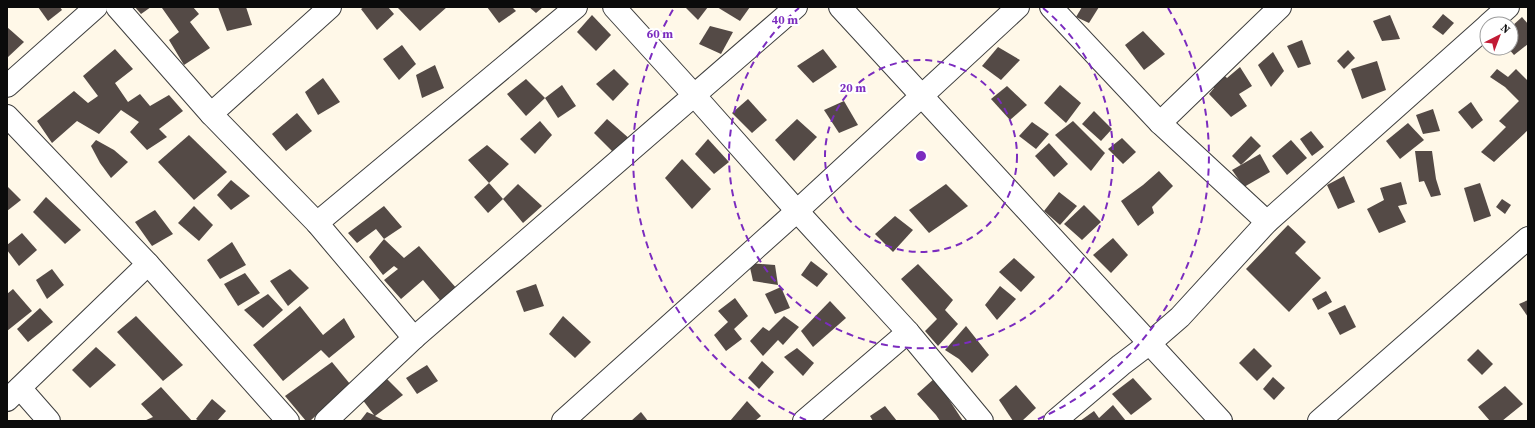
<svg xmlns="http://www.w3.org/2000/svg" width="1535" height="428" font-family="'Source Serif 4',serif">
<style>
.building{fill:#544a46}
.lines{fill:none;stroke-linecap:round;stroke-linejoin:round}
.minor-casing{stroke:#3e3e3e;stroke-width:24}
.minor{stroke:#fff;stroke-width:22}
.ring{fill:none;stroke:#7b2cbf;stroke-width:2;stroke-dasharray:7 5}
.centre{fill:#7b2cbf;stroke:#fff;stroke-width:2}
.ring-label{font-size:12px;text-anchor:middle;font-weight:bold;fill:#7b2cbf;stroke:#fff;stroke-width:4;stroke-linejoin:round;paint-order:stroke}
</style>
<rect width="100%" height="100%" fill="#fff8e8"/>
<g class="building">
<path d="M38 7H60L62 10 48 21Z"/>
<path d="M135 7H151L141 14Z"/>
<path d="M162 7H193L199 14 190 22 210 48 184 65 169 40 179 32 162 8Z"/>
<path d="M218 7H246L252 25 227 31Z"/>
<path d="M364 7H388L394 14 377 30 361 9Z"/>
<path d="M399 7H447L420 31 398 8Z"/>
<path d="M487 7H512L516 11 499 23Z"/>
<path d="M529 7H543L536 13Z"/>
<path d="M685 7H708L698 20Z"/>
<path d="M717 7H750L740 21Z"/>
<path d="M1082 7H1099L1089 23 1076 17Z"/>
<path d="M1443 14 1454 23 1443 35 1432 27Z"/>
<path d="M592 15 611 35 596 51 577 32Z"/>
<path d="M1390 15 1400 39 1382 41 1373 21Z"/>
<path d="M1522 17 1528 24V44L1514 55 1508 48H1511V27Z"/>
<path d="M710 26 733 32 721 54 699 44Z"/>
<path d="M7 27 24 42 7 58Z"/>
<path d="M1143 31 1165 54 1144 70 1125 45Z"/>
<path d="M1302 40 1311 64 1298 68 1287 46Z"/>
<path d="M402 45 416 64 399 80 383 59Z"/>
<path d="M998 47 1020 60 1001 80 982 66Z"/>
<path d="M115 49 133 69 115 83 128 102 140 94 150 106 169 95 183 111 159 129 167 137 147 150 130 132 139 122 121 110 99 134 77 121 52 143 37 121 74 91 88 103 98 96 83 76Z"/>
<path d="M823 49 837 67 813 83 797 66Z"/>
<path d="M1348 50 1355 58 1344 69 1337 61Z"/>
<path d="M1273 52 1284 71 1271 87 1258 65Z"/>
<path d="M1377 61 1386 90 1362 99 1351 69Z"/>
<path d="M435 65 444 88 422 98 416 75Z"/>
<path d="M1240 67 1252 86 1239 94 1247 106 1231 117 1209 94 1214 88 1211 83 1221 72 1227 78Z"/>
<path d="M614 69 629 84 613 101 596 84Z"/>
<path d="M1497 69 1508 77 1516 69 1528 81V130L1494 162 1481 152 1506 127 1499 121 1519 101 1505 87 1490 77Z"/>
<path d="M323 78 340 102 318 115 305 92Z"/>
<path d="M526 79 545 98 526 116 507 94Z"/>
<path d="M562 85 576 106 558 118 545 98Z"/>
<path d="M1060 85 1081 103 1066 123 1044 103Z"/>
<path d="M1007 86 1027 105 1010 120 991 99Z"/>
<path d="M748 99 767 120 752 133 732 113Z"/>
<path d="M844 101 858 125 839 133 824 110Z"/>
<path d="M1471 102 1483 120 1472 129 1458 112Z"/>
<path d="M1433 109 1440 131 1423 134 1416 115Z"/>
<path d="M1094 111 1112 129 1101 141 1082 124Z"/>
<path d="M297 113 312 131 286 151 272 134Z"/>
<path d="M607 119 631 140 616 155 594 133Z"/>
<path d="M797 119 817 137 794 161 775 140Z"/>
<path d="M540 121 552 135 535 154 520 139Z"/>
<path d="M1073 121 1105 153 1091 171 1055 135Z"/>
<path d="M1032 122 1049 134 1036 149 1019 136Z"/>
<path d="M1408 123 1424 140 1400 159 1386 141Z"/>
<path d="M1311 131 1324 147 1312 156 1300 139Z"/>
<path d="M189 135 227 172 194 200 158 162Z"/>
<path d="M1251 136 1261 146 1241 165 1232 156Z"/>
<path d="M1122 138 1136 152 1123 164 1108 149Z"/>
<path d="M708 139 729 162 714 174 695 154Z"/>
<path d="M96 140 114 150 128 162 111 178 100 163 91 146Z"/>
<path d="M1291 140 1307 158 1287 175 1272 156Z"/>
<path d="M1049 143 1068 164 1054 177 1035 156Z"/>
<path d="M487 145 509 164 489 183 503 199 488 213 474 197 489 183 468 160Z"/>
<path d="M1415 151H1432L1436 179 1441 195 1431 197 1424 181 1419 182Z"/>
<path d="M1260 154 1270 172 1244 187 1232 170Z"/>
<path d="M682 159 711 189 692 209 665 178Z"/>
<path d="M1159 171 1173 186 1152 207 1154 213 1138 226 1121 201 1143 185Z"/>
<path d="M1344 176 1355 202 1338 209 1327 185Z"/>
<path d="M231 180 250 196 231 210 217 195Z"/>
<path d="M1401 182 1407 204 1398 206 1406 222 1379 233 1367 209 1384 200 1380 188Z"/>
<path d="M1480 183 1491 216 1474 222 1464 188Z"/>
<path d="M518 184 542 206 523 223 503 199Z"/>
<path d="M946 184 968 206 929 233 909 210Z"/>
<path d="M7 186 21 200 7 211Z"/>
<path d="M1059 192 1077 206 1060 225 1044 211Z"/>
<path d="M46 197 81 230 65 244 33 212Z"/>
<path d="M1502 199 1511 205 1505 214 1496 207Z"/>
<path d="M1084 205 1101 222 1082 240 1064 224Z"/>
<path d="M194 206 213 225 199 241 178 223Z"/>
<path d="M384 206 402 227 384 239 404 258 419 246 458 290 444 305 423 280 401 299 384 280 398 269 394 266 383 275 369 257 384 239 376 229 357 243 348 233Z"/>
<path d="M155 210 173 234 152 246 135 222Z"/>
<path d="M895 216 913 230 893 252 875 234Z"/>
<path d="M1288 225 1306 242 1295 253 1321 278 1289 312 1246 269Z"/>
<path d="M22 233 37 250 19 266 7 250V245Z"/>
<path d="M1113 238 1128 255 1111 273 1093 255Z"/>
<path d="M232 242 246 265 220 279 207 260Z"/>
<path d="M1014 258 1035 277 1021 292 999 272Z"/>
<path d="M811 261 828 274 817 287 801 275Z"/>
<path d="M749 263 775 265 778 285 753 281Z"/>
<path d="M918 264 953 300 945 310 958 324 938 346 925 331 937 319 901 279Z"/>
<path d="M52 269 64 285 47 299 36 280Z"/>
<path d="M290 269 309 288 288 306 270 281Z"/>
<path d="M245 273 260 293 238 306 224 284Z"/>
<path d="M536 284 544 306 524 312 516 291Z"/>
<path d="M1000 286 1016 299 997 320 985 305Z"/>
<path d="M781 287 790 308 775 314 765 294Z"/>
<path d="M13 289 32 311 7 331V294Z"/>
<path d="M1326 291 1332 302 1318 310 1312 299Z"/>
<path d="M268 294 283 310 263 328 244 310Z"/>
<path d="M735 298 748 316 734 329 742 339 726 351 714 335 728 322 718 311Z"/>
<path d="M1528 300V317L1519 304Z"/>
<path d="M830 301 846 318 813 347 801 331Z"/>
<path d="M1345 305 1356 327 1340 335 1328 313Z"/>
<path d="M300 306 323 335 344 318 355 337 329 358 321 350 283 381 253 345Z"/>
<path d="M40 308 53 322 28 342 17 329Z"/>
<path d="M136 316 183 365 163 381 117 332Z"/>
<path d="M563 316 591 342 575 358 549 334Z"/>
<path d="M784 316 799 327 783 345 778 340 763 356 750 341 763 327 769 331Z"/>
<path d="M966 326 989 355 972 373 959 359 945 350Z"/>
<path d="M96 347 116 365 90 388 72 370Z"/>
<path d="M797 348 814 363 803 376 784 357Z"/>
<path d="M1254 348 1272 366 1257 381 1239 363Z"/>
<path d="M1478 349 1493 364 1482 375 1467 360Z"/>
<path d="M762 361 774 372 759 389 748 378Z"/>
<path d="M332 362 350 384 310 421H306L285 396Z"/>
<path d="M427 365 438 381 417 394 406 378Z"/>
<path d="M385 377 403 395 375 416 383 420 381 421H360L367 412 374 415 362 399Z"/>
<path d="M1273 377 1285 388 1274 400 1263 389Z"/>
<path d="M935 378 963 421H940L936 415 917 394Z"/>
<path d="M1133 378 1152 399 1131 415 1112 394Z"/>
<path d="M1016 385 1036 408 1022 421H1013L999 400Z"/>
<path d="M1505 386 1523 404 1502 421H1490L1478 407Z"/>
<path d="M161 387 192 421H144L153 417 141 404Z"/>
<path d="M212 399 226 411 217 421H199L196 419Z"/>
<path d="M747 401 761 416 755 421H730Z"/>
<path d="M1113 405 1126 421H1080L1094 411 1099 418Z"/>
<path d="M885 406 897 421H873L870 416Z"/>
<path d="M641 412 648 421H631Z"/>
</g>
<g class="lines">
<defs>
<g id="minor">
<path d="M117 7 211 114 317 223 414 338"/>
<path d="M614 7 694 95 797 211 908 332 982 421"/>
<path d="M840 7 1221 421"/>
<path d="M1051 7 1160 123 1267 222"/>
<path d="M1489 24 1508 7"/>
<path d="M7 86 96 7"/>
<path d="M211 114 330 7"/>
<path d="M7 116 148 264 288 421"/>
<path d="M1160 123 1280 7"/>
<path d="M317 223 576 7"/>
<path d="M20 388 49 421"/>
<path d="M7 400 148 264"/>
<path d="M326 421 414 338 796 7"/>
<path d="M563 421 797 211 1018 7"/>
<path d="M804 421 908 332"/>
<path d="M1055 421 1121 365 1150 343 1180 317 1267 222 1487 26"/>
<path d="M1319 421 1528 238"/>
</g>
</defs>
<use href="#minor" class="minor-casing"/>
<use href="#minor" class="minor"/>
</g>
<g class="ring">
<circle cx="921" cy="156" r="96"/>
<path d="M1043 8A192 192 0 1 1 799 8"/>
<path d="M806 420A288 288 0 0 1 674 8M1168 8A288 288 0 0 1 1036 420"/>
</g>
<circle cx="921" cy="156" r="6" class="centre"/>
<g class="ring-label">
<text x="785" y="24">40 m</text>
<text x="660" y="38">60 m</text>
<text x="853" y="92">20 m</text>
</g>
<rect width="1535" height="428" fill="none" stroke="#0b0b0b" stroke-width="16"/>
<g transform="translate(1499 36) rotate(42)"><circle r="19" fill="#ffffff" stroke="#9d9d9d"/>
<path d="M0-3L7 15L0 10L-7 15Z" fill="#c21b35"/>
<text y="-6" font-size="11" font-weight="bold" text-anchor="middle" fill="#0b0b0b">N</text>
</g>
</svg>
